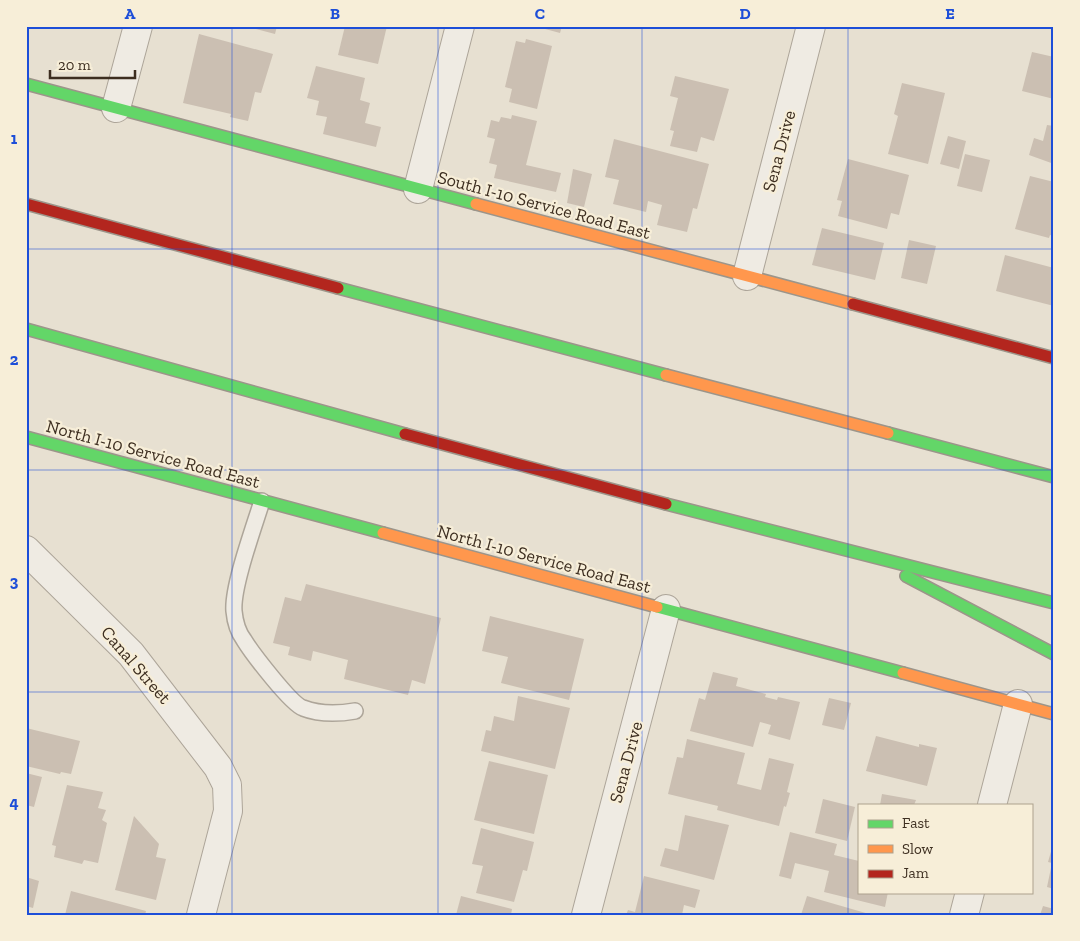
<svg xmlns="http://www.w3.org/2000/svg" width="1080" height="941" font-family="'Zilla Slab',serif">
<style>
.building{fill:#cbbfb2}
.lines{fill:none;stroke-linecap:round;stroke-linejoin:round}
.lane-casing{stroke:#ada599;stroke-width:18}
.street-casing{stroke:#ada599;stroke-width:30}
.fast-casing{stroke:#9c958a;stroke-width:14}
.slow-casing{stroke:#9c958a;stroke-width:14}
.jam-casing{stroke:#9c958a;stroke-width:14}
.lane{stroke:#efebe3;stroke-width:15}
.street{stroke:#efebe3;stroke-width:28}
.fast{stroke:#63d668;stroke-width:11}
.slow{stroke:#ff974d;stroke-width:11}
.jam{stroke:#b3261e;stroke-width:11}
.grid{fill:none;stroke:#1d4ed8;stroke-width:1;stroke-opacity:0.55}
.labels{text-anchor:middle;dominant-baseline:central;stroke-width:4.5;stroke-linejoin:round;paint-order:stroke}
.street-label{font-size:18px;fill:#3d2e20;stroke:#f7eed8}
.neatline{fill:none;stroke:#1d4ed8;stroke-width:2}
.grid-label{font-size:16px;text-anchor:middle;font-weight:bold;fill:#1d4ed8}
</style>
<rect width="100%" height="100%" fill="#e7e0d1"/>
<g class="building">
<path d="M245 26H277L275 34Z"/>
<path d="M345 26H387L378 64 338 55Z"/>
<path d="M534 26H562L560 33Z"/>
<path d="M199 34 273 54 261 93 255 92 248 121 230 117 231 114 183 103Z"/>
<path d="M526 39 552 46 537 109 509 102 512 89 505 87 516 41 525 43Z"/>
<path d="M1032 52 1054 57V99L1022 91Z"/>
<path d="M316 66 365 78 360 100 370 103 365 123 381 127 376 147 323 134 327 117 316 115 319 101 307 98Z"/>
<path d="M675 76 729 89 714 141 701 137 697 152 670 146 674 131 670 130 678 98 670 96Z"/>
<path d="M902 83 945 93 928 164 888 154 898 116 894 114Z"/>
<path d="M512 115 537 121 526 165 561 173 556 192 494 178 497 165 489 163 495 139 487 137 491 120 499 122 501 117 511 119Z"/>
<path d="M1047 125 1054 126V164L1029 155 1034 138 1043 141Z"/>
<path d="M948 136 966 141 959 169 940 164Z"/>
<path d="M614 139 709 164 697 209 693 208 687 232 657 225 662 205 648 201 646 212 613 204 619 180 605 177Z"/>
<path d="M965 154 990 160 982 192 957 186Z"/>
<path d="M848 159 909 175 899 215 891 213 887 229 838 216 842 201 837 200Z"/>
<path d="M573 169 592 174 584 207 567 203Z"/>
<path d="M1030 176 1054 182V236L1050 235 1049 238 1015 229Z"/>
<path d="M822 228 884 243 875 280 812 265Z"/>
<path d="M909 240 936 246 927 284 901 278Z"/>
<path d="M1005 255 1054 268V306L996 291Z"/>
<path d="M306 584 441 618 425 684 412 680 408 695 344 679 348 660 313 651 311 661 288 655 290 647 273 643 285 597 301 601Z"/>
<path d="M490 616 584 639 569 700 501 683 508 657 482 651Z"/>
<path d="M713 672 738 678 736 686 766 694 765 697 777 700 778 697 800 702 790 740 768 734 771 725 760 722 753 747 690 731 699 698 705 700Z"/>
<path d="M518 696 570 708 555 769 481 751 486 730 491 731 494 716 514 721Z"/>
<path d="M829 698 851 703 844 730 822 725Z"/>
<path d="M26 728 80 741 71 774 61 772 60 774 26 766Z"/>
<path d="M876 736 919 747V744L937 748 927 786 866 771Z"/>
<path d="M687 739 745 753 737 784 761 790 769 758 794 764 787 792 790 793 786 807 784 806 779 826 717 810 718 806 668 794 677 757 683 758Z"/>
<path d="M489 761 548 775 534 834 474 820Z"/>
<path d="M26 773 42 777 34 807 26 805Z"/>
<path d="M67 785 103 792 98 808 106 810 102 820 107 823 98 863 84 860 82 864 54 857 56 846 52 845Z"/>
<path d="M882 794 916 800 914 805H880Z"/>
<path d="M823 799 855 807 847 841 815 833Z"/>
<path d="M685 815 729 825 714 880 660 866 665 848 678 851Z"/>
<path d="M134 816 159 844 156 857 166 859 156 900 115 890Z"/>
<path d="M481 828 534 842 527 871 523 870 514 902 476 893 483 866 472 864Z"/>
<path d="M790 832 837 844 834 855 859 861V892H888L885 907 824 892 829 871 795 863 791 879 779 876Z"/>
<path d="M1054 841V889L1047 887 1052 863 1048 862Z"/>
<path d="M644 876 700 890 695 908 684 905 682 915H626L628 910 635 912Z"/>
<path d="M26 877 39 881 33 908 26 906Z"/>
<path d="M71 891 146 911 145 915H65Z"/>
<path d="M461 896 512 909 511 915H456Z"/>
<path d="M807 896 869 914V915H801Z"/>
<path d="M1043 906 1054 909V915H1040Z"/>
</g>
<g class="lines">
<defs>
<path id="lane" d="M262 501C254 527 232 587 234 611 235 622 238 632 244 640 252 653 291 704 303 708 321 715 338 714 355 711"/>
<g id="street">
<path d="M116 108 138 26"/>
<path d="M418 189 460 26"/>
<path d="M747 276 811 26"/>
<path d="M26 550 131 654 218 767 227 785 228 811 201 915"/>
<path d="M992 805 1018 704"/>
<path d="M586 915 666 609"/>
<path d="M964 915 970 892"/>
</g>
<g id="fast">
<path d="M26 84 476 204"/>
<path d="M338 288 666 375"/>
<path d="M26 329 405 434"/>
<path d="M888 433 1054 477"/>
<path d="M26 437 383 533"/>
<path d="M666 504 1054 603"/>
<path d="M906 576 1054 654"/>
<path d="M657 607 903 673"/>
</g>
<g id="slow">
<path d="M476 204 853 304"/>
<path d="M666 375 888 433"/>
<path d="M383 533 657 607"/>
<path d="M903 673 1054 714"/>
</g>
<g id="jam">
<path d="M26 204 338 288"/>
<path d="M853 304 1054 358"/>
<path d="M405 434 666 504"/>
</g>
</defs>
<use href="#lane" class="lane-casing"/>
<use href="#street" class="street-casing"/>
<use href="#fast" class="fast-casing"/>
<use href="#slow" class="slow-casing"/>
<use href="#jam" class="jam-casing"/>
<use href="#lane" class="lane"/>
<use href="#street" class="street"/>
<use href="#fast" class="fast"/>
<use href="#slow" class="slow"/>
<use href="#jam" class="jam"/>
</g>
<path class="grid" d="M232 26V915M438 26V915M642 26V915M848 26V915M26 249H1054M26 470H1054M26 692H1054"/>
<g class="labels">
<g class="street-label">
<text transform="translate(779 151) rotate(-75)">Sena Drive</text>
<text transform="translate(544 205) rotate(15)">South I-10 Service Road East</text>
<text transform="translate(153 454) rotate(15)">North I-10 Service Road East</text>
<text transform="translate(544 559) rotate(15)">North I-10 Service Road East</text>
<text transform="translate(136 665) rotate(49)">Canal Street</text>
<text transform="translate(626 762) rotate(-75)">Sena Drive</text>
</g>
</g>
<rect width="1080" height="941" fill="none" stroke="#f7eed8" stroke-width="55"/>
<rect x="858" y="804" width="175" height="90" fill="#f7eed8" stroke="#ada18e"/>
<rect x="868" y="820" width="25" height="8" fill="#63d668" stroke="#ada18e"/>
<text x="902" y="828" font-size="15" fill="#3d2e20">Fast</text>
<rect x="868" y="845" width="25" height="8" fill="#ff974d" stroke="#ada18e"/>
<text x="902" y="854" font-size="15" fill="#3d2e20">Slow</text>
<rect x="868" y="870" width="25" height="8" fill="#b3261e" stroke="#ada18e"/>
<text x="902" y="878" font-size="15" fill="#3d2e20">Jam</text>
<path d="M50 70v8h85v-8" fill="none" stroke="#3d2e20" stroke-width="2.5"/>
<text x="58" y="70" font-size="15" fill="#3d2e20" stroke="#f7eed8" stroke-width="4" paint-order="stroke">20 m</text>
<rect x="28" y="28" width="1024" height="886" class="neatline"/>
<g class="grid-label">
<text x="130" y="19">A</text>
<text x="335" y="19">B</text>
<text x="540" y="19">C</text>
<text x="745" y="19">D</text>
<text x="950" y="19">E</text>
<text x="14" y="144">1</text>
<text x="14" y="365">2</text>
<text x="14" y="587">3</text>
<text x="14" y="808">4</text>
</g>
</svg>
